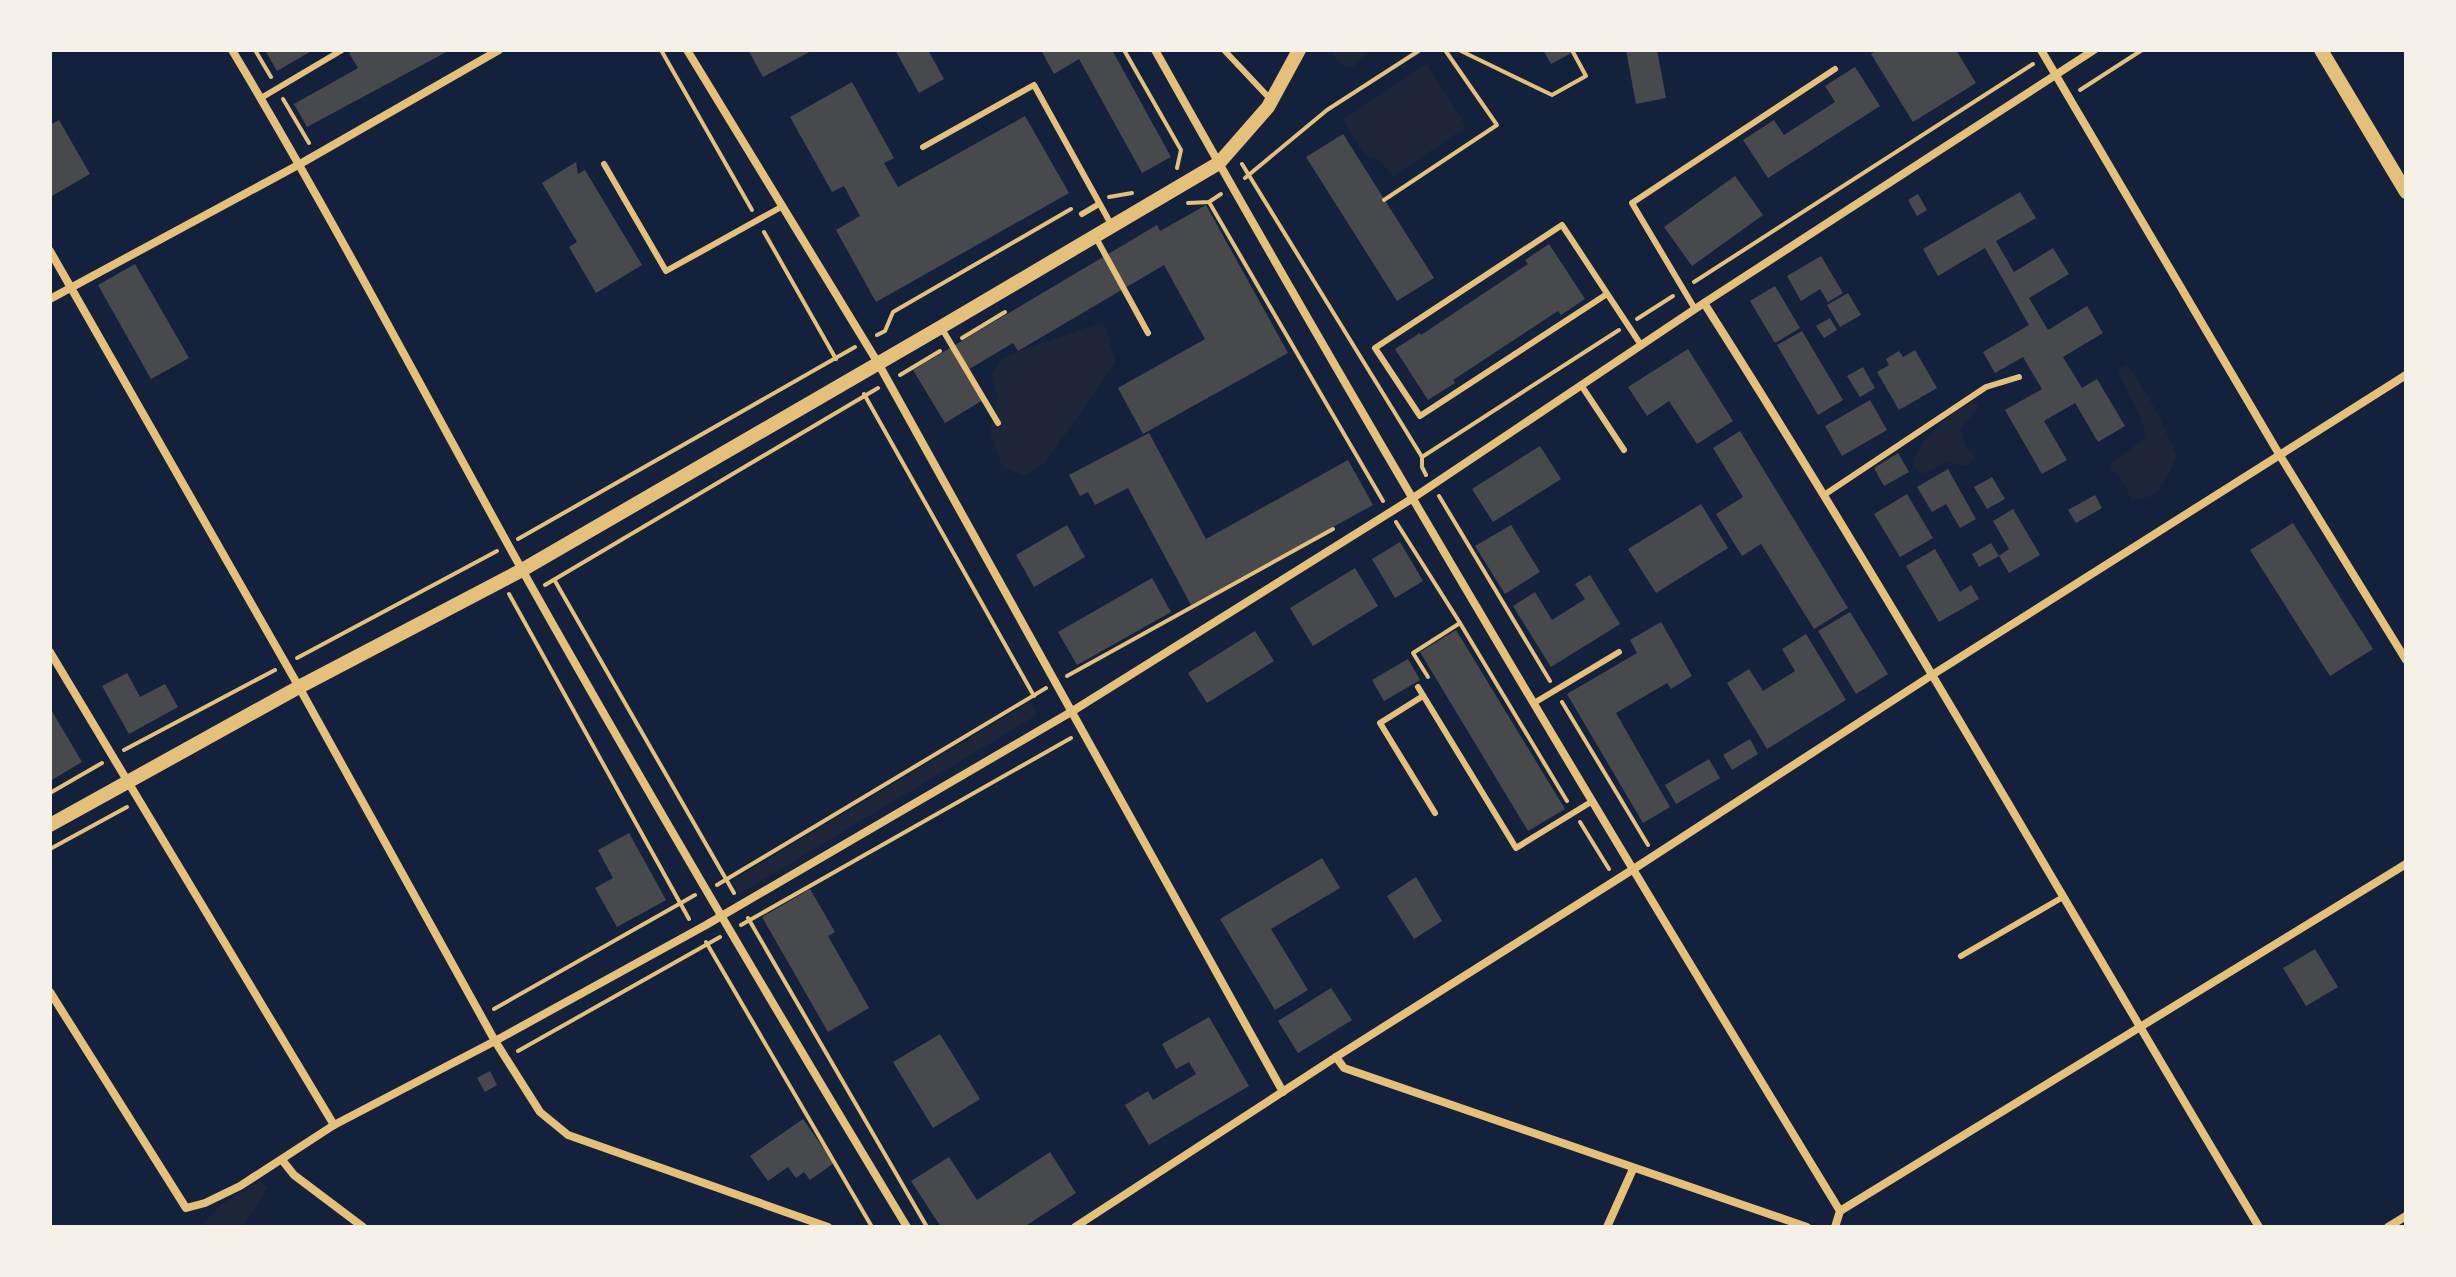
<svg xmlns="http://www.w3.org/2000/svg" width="2456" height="1277" font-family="Ubuntu,sans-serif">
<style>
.green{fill:#1d2539}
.building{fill:#48494c}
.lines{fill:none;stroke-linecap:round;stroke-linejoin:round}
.path{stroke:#e5c07b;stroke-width:4}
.service{stroke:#e5c07b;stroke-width:6}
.minor{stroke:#e5c07b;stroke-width:8}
.tertiary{stroke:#e5c07b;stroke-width:14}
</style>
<rect width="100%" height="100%" fill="#14213d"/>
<g class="green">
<path d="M1334 50H1370L1353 68 1341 65 1333 55Z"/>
<path d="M1427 64 1466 127 1393 176 1375 157H1366L1343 119Z"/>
<path d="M1103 322 1116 362 1045 463 1025 475 1002 467 990 432 997 396 991 375 1002 359 1030 347Z"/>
<path d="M2128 365 2157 412 2177 456C2165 480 2162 499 2131 500L2124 483 2111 469 2110 463 2145 439C2145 413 2123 393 2118 368Z"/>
<path d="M1972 402 1978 405 1977 411 1960 429 1966 447 1974 455 1971 463 1966 466 1949 462 1921 474 1914 465C1919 436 1948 416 1972 402Z"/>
<path d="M1030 702 1037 715 739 894 732 881Z"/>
<path d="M260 1181 268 1187 243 1227H200L222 1204Z"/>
</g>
<g class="building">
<path d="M265 50H313L277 71Z"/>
<path d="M353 50H450L307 127 294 104 358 68 349 53Z"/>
<path d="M748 50H813L763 77Z"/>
<path d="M895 50H928L944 79 919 93Z"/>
<path d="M1041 50H1112L1171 157 1142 173 1079 59 1054 74Z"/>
<path d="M1543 50H1577L1551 64Z"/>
<path d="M1626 50H1657L1666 98 1636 104Z"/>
<path d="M1877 50H1956L1976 83 1913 122 1871 54Z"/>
<path d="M1855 67 1880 106 1768 178 1743 140 1774 120 1784 135 1835 102 1825 86Z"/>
<path d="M852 82 894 158 884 163 898 187 1025 116 1069 193 876 302 836 230 860 216 844 186 832 192 790 117Z"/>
<path d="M59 120 90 174 50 197V125Z"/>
<path d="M1343 134 1434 278 1397 301 1306 157Z"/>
<path d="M576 162 578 174 585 170 642 265 596 293 569 247 577 242 542 183Z"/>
<path d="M1735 176 1763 215 1692 266 1664 227Z"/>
<path d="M2020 192 2036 218 1996 241 2014 272 2053 248 2069 274 2029 298 2048 330 2087 306 2103 333 2063 357 2082 388 2097 379 2125 426 2098 442 2075 403 2044 421 2067 460 2042 474 2005 410 2042 389 2023 357 1995 373 1983 352 2029 325 1985 248 1938 276 1923 249Z"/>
<path d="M1918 194 1927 210 1917 216 1908 200Z"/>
<path d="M1206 205 1288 353 1143 434 1118 388 1205 339 1164 265 1018 351 1013 343 966 371 983 400 945 423 913 370 1157 225 1160 231Z"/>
<path d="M1549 244 1585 299 1561 315 1558 311 1453 380 1455 383 1428 400 1395 349 1420 333 1421 335 1528 264 1525 260Z"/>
<path d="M1821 256 1843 293 1828 302 1820 289 1801 301 1787 276Z"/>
<path d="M135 264 189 358 151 379 98 285Z"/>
<path d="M1775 286 1800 328 1775 343 1750 301Z"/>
<path d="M1848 293 1861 315 1840 327 1827 305Z"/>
<path d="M1830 318 1837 330 1824 338 1816 326Z"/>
<path d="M1802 331 1843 400 1818 415 1777 345Z"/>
<path d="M1688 349 1733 421 1697 444 1669 401 1647 416 1628 387Z"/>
<path d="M1915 350 1937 388 1899 410 1877 372 1889 365 1886 359 1899 351 1903 357Z"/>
<path d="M1863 367 1875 388 1860 397 1847 376Z"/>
<path d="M1870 400 1887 430 1842 456 1825 426Z"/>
<path d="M1740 431 1848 608 1814 629 1761 544 1742 556 1716 514 1743 497 1713 448Z"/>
<path d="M1149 433 1206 539 1348 460 1373 505 1191 605 1128 488 1095 505 1088 492 1080 496 1069 475Z"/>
<path d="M1540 446 1561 479 1493 522 1472 489Z"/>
<path d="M1898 453 1909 472 1884 486 1874 468Z"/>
<path d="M1948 469 1976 519 1960 528 1946 504 1932 512 1917 487Z"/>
<path d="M1992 477 2005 499 1987 509 1974 487Z"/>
<path d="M1907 494 1933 538 1900 557 1874 514Z"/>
<path d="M2095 495 2102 508 2076 523 2068 510Z"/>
<path d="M1701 504 1728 548 1656 593 1628 549Z"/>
<path d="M2013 509 2040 555 2009 573 1999 556 2009 549 1993 521Z"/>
<path d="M2293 523 2373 649 2330 676 2250 550Z"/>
<path d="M1067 525 1085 557 1034 587 1016 555Z"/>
<path d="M1511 525 1540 572 1505 594 1475 546Z"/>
<path d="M1400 542 1423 581 1395 598 1372 559Z"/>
<path d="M1991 543 1999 556 1979 567 1972 554Z"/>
<path d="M1935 549 1960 592 1971 585 1979 599 1939 622 1906 566Z"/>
<path d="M1355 568 1378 606 1313 646 1290 608Z"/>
<path d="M1590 575 1620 624 1551 667 1513 606 1535 592 1552 620 1585 599 1575 584Z"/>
<path d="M1152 578 1171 612 1077 665 1058 632Z"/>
<path d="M1850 612 1888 674 1856 694 1818 631Z"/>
<path d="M1661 622 1692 676 1671 689 1667 683 1616 713 1670 807 1643 823 1567 694 1637 653 1630 640Z"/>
<path d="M1456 630 1565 809 1528 831 1420 652Z"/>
<path d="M1255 631 1274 661 1207 703 1188 673Z"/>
<path d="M1806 634 1846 700 1767 749 1727 683 1749 669 1763 691 1795 671 1782 649Z"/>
<path d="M1408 659 1420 680 1384 701 1372 680Z"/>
<path d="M127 673 140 697 165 684 178 707 129 734 102 686Z"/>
<path d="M50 708 82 762 50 781Z"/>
<path d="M1750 739 1758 754 1732 770 1723 755Z"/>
<path d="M1709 759 1720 778 1676 804 1665 785Z"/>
<path d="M629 833 666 900 617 927 595 888 613 878 598 850Z"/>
<path d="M1322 858 1340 888 1271 929 1308 990 1275 1010 1220 919Z"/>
<path d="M1416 877 1442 921 1414 939 1387 896Z"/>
<path d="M810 889 835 932 828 936 869 1008 828 1032 762 917Z"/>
<path d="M2315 949 2338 987 2306 1006 2283 968Z"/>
<path d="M1331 988 1352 1020 1298 1053 1278 1021Z"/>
<path d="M1209 1017 1249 1086 1149 1145 1125 1105 1148 1091 1153 1100 1196 1074 1189 1062 1176 1069 1162 1044Z"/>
<path d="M940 1034 980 1099 933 1128 893 1062Z"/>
<path d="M490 1071 497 1085 485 1092 477 1078Z"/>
<path d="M803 1119 834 1163 810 1180 804 1172 796 1178 788 1167 768 1181 750 1156Z"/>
<path d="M1050 1152 1076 1193 1024 1227H941L911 1181 949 1157 977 1200Z"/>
</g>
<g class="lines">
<g class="path">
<path d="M255 50 271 77"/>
<path d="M661 50 752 210"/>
<path d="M1124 50 1181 150 1177 168"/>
<path d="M1459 50 1552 95 1586 76 1573 52"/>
<path d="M2080 90 2142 50"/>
<path d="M283 99 309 143"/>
<path d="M1242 164 1422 457V467L1426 475"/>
<path d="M1245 178 1327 110 1420 50"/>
<path d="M1109 197 1132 193"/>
<path d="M1384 200 1497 125 1445 50"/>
<path d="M1209 202 1383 501"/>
<path d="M1188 203 1209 202 1221 194"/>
<path d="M764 232 836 359"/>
<path d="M1694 282 2033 64"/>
<path d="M1637 319 1673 296"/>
<path d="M877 335 885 331 893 312 1071 209"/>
<path d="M962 338 1005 312"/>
<path d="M900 375 940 351"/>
<path d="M864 394 1034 696"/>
<path d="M1422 457 1619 330"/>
<path d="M1439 496 1550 681"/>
<path d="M1396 522 1460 623 1567 801"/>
<path d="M518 539 855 347"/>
<path d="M555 581 734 893"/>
<path d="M545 585 878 388"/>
<path d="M509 594 689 919"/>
<path d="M297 658 497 551"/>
<path d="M1067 676 1333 529"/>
<path d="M1428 677 1413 653 1460 623"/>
<path d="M1562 702 1648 845"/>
<path d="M124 750 275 670"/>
<path d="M50 793 102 763"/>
<path d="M1580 822 1609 869"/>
<path d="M50 849 127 807"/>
<path d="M717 885 1046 688"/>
<path d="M748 918 927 1227"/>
<path d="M741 925 1071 738"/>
<path d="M706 942 872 1227"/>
<path d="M494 1009 695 895"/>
<path d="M518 1051 720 937"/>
</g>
<g class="service">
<path d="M1224 50 1272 101"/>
<path d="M261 98 342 50"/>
<path d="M923 147 1034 85 1112 226"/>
<path d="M604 164 666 271 783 206"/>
<path d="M1082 214 1099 204"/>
<path d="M1095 236 1148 333"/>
<path d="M1607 294 1420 416 1375 348 1562 225 1641 345"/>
<path d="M1695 309 1632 203 1835 69"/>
<path d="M941 327 998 423"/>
<path d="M1581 385 1624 450"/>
<path d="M1824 495 1986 387 2019 377"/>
<path d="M1418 687 1516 848 1591 802"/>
<path d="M1423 696 1380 723 1435 813"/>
<path d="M1534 703 1619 652"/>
<path d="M1961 956 2063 897"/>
</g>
<g class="minor">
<path d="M232 50C334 220 425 395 521 568 646 790 775 1009 907 1227"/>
<path d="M687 50 878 363 1283 1092"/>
<path d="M1155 50C1375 442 1606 827 1840 1211L1835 1227"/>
<path d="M2041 50 2279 454 2406 660"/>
<path d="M50 251 299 687 495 1041 540 1112 568 1135 828 1227"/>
<path d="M50 299 300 164 499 50"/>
<path d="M1704 303C1897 606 2074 919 2259 1227"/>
<path d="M50 652 334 1125"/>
<path d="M50 992 186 1208 205 1203 240 1186 334 1125 495 1041 706 925 1071 712 1413 498 1704 303 2094 50"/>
<path d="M1336 1057 1344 1068 1807 1227"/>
<path d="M282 1160 294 1175 363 1227"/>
<path d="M1840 1211 2406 864"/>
<path d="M1075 1227 1336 1057 1632 870 1932 675 2406 375"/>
<path d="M1607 1227 1633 1169"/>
<path d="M2388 1227 2406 1216"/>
</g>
<g class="tertiary">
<path d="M2321 50 2406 192"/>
<path d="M50 825 299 687 522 570 941 327 1219 163 1268 107 1299 50"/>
</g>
</g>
<rect width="2456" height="1277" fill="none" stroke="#f6f1e7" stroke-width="104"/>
</svg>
